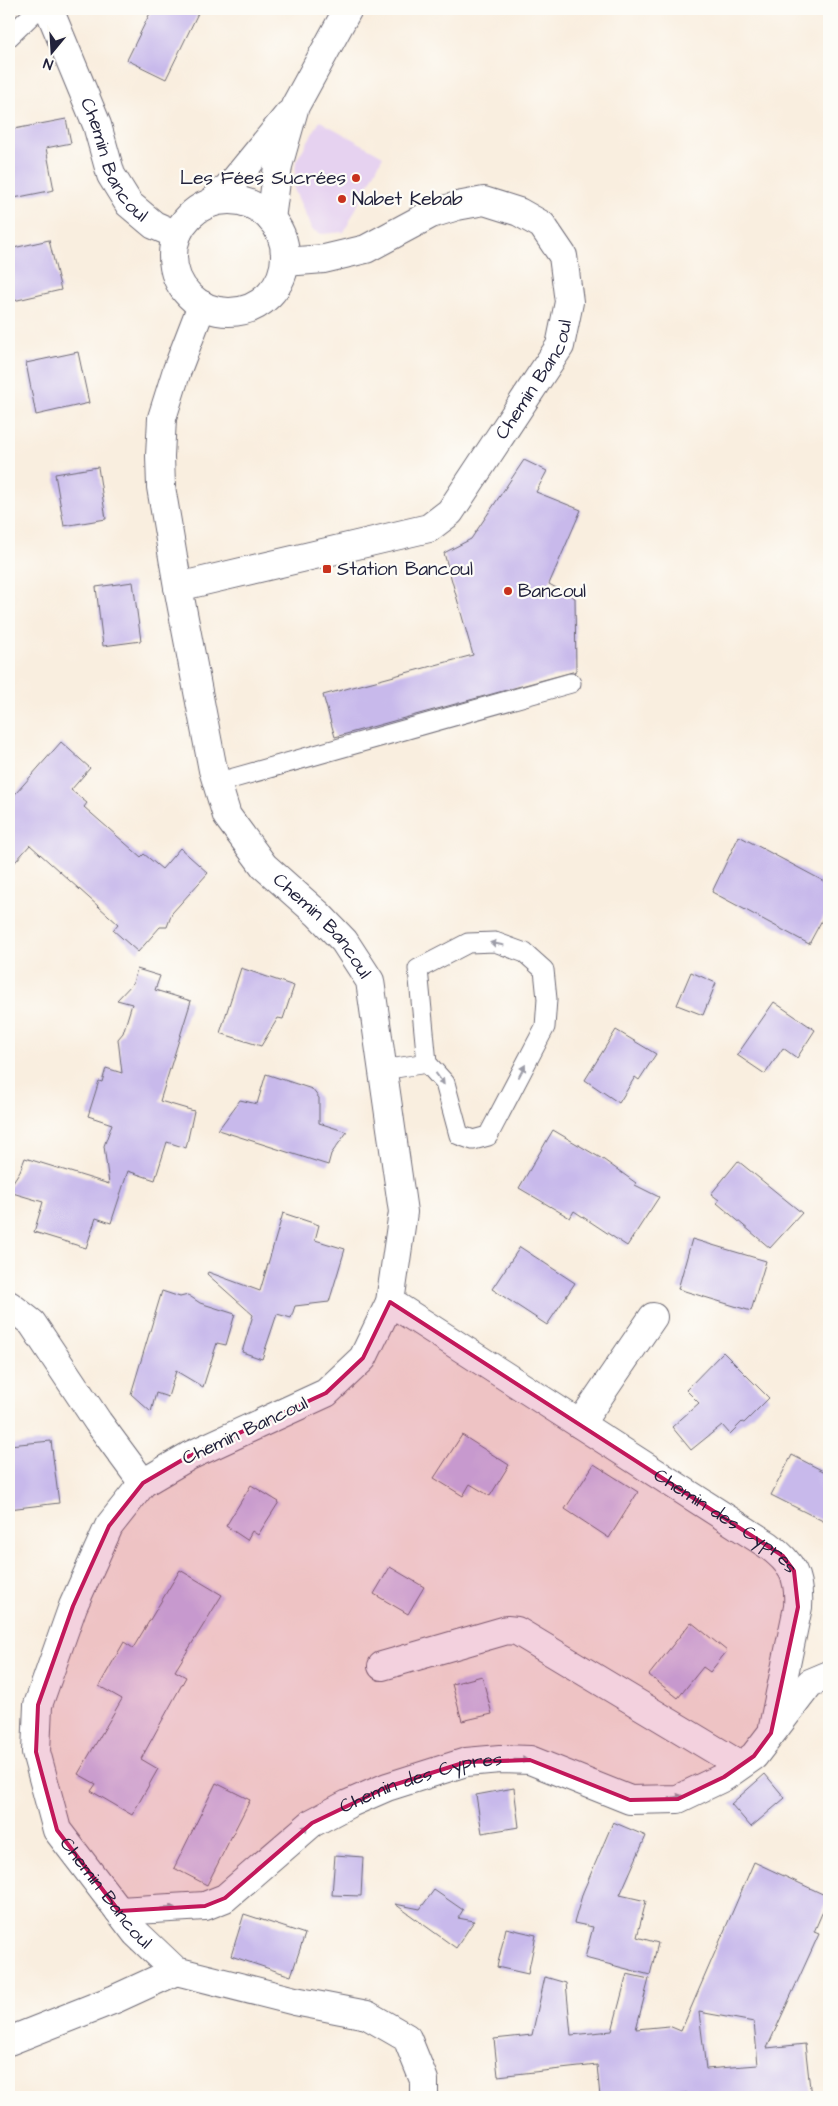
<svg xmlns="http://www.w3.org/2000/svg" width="838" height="2106" font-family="'Architects Daughter',sans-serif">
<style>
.built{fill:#e6d2f0}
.building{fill:#c8b9eb;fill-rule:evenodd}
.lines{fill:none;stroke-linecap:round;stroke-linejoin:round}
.lane-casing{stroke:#6d6974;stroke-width:21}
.street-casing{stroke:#6d6974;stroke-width:30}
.secondary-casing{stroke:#6d6974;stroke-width:30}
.lane{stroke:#fff;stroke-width:19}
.street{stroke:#fff;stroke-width:28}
.secondary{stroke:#fff;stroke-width:28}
.oneway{fill:#9c9ca7}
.marked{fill:#c2185b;fill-opacity:0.2;stroke:#c2185b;stroke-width:4;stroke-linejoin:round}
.poi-dot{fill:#c8321e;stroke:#fdfcf7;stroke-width:2}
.labels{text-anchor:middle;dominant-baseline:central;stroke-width:4.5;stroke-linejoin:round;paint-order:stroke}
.street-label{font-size:19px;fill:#22223b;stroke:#fdfcf7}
.poi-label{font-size:19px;fill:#22223b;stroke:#fdfcf7;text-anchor:start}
</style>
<rect width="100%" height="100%" fill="#fdfcf7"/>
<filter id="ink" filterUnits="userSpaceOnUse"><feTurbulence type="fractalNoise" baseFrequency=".02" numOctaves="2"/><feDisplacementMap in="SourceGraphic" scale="10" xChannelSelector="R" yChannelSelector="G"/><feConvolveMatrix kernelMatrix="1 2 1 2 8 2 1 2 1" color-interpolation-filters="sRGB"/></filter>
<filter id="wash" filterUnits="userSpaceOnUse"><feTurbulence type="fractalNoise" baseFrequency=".0096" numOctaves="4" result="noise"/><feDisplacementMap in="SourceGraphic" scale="20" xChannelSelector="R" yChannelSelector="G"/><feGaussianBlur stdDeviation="1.12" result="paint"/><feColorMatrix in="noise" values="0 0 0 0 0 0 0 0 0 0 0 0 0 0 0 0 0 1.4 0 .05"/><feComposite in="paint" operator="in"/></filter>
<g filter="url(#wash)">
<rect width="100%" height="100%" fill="#f9eedf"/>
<path class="built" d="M320 121 383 156 344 232 322 234 312 230 294 189 296 161Z"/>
<g id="blocks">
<g class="building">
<path d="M152 9H200L166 79 127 60Z"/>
<path d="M66 119 71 143 46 148 54 190 9 199V130Z"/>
<path d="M49 240 61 290 9 302V249Z"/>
<path d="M78 352 89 403 36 415 26 363Z"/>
<path d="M524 460 547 471 536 492 581 510 549 584 575 598 576 671 335 737 323 695 473 655 444 553 471 539Z"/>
<path d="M98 467 106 519 64 526 55 474Z"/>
<path d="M133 582 141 641 103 646 96 587Z"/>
<path d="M61 742 90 768 71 790 87 803 84 807 141 857 144 854 162 869 180 848 208 873 172 913 167 927H160L138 952 113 930 118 924 30 845 9 869V801Z"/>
<path d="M739 836 829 884V907L809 944 712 892Z"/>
<path d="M241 968 294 986 283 1019 278 1018 261 1046 220 1033Z"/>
<path d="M137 969 160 976 155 990 191 1001 160 1101 194 1111 186 1148 167 1142 155 1180 128 1171 111 1223 96 1218 86 1248 34 1232 43 1202 9 1192V1188L20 1171 25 1158 109 1184 104 1146 112 1124 88 1116 99 1081 102 1082 106 1068 122 1073 118 1039 123 1033 132 1004 117 1000 133 983Z"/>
<path d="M691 972 716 983 703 1015 677 1005Z"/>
<path d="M774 1002 815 1030 797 1058 783 1048 765 1074 737 1055Z"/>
<path d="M616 1030 656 1054 639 1080 635 1077 619 1103 585 1080Z"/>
<path d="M266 1074 312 1089 319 1098V1123L347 1132 331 1154 328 1165 218 1130 240 1100 257 1104Z"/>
<path d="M553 1130 604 1160 636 1183 635 1185 659 1197 627 1246 574 1211 570 1218 519 1188Z"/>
<path d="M738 1161 802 1213 770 1248 717 1203 719 1200 711 1194Z"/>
<path d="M283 1213 319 1225 315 1240 345 1249 329 1302 295 1306 291 1318 277 1314 262 1359 242 1352 253 1315 207 1274 208 1272 260 1291Z"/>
<path d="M692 1239 766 1261 751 1311 678 1289Z"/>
<path d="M520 1247 575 1283 547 1325 492 1289Z"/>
<path d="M162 1291 180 1297 188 1295 200 1303 235 1314 226 1345 217 1343 203 1387 176 1371 168 1397 156 1393 151 1412 131 1394Z"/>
<path d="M723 1352 769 1398 744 1423 742 1422 730 1434 722 1425 691 1450 672 1427 699 1403 686 1390Z"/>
<path d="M462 1435 509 1465 490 1496 470 1484 463 1496 434 1478Z"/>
<path d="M51 1441 59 1503 9 1509V1445Z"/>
<path d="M792 1455 829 1474V1524L771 1495Z"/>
<path d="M594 1464 638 1492 609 1538 565 1509Z"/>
<path d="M251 1485 279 1502 258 1535 252 1531 247 1540 226 1526Z"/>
<path d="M390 1567 424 1587 408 1614 374 1594Z"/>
<path d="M180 1570 222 1595 175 1671 186 1677 141 1759 158 1769 132 1815 91 1791 96 1784 78 1774 122 1699 99 1686 124 1642 133 1648Z"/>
<path d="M691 1622 727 1651 710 1672 703 1667 678 1698 649 1675Z"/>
<path d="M482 1676 492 1714 462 1721 452 1684Z"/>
<path d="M765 1774 785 1798 751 1827 731 1804Z"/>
<path d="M216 1783 250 1800 207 1885 174 1868Z"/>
<path d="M514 1788 519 1827 482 1833 476 1795Z"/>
<path d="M613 1822 646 1836 620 1895 646 1901 637 1937 658 1943 650 1975 585 1958 593 1927 574 1923 583 1892Z"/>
<path d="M335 1855 363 1857 361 1896 332 1895Z"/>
<path d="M754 1862 829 1897 814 1932 819 1934 767 2048 805 2044 811 2097H687V2093L645 2097H600L597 2065 498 2076 494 2039 532 2035 545 1977 566 1983 571 2035 612 2031 627 1974 649 1979 636 2029 669 2026 681 2031ZM699 2012 754 2022 758 2065 706 2069Z"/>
<path d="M434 1890 463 1910 458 1918 474 1921 456 1948 395 1904 420 1909Z"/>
<path d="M244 1914 305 1934 291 1976 231 1956Z"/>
<path d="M506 1928 536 1935 528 1974 497 1967Z"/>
</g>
</g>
</g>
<g filter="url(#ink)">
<use href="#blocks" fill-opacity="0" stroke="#6d6974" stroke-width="1"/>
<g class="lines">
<defs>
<g id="lane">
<path d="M9 37 38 9"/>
<path d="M216 783 571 683"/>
<path d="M383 1070 427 1063 445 1083 459 1135 473 1140 488 1136 545 1027 547 999 544 970 525 953 495 942 468 943 418 969 427 1063"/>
</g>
<g id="street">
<path d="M211 203 234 181 288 115"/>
<path d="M271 219 278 166 295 106 348 9"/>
<path id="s1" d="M178 587 429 528 450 512 560 346 569 302 563 256 542 225 519 212 484 201 457 206 431 214 366 249 324 259 285 262"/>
<path id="s2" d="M390 1302 768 1545C792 1563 800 1576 798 1607L773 1727"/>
<path d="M9 1305 32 1323 98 1422 143 1483"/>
<path d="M580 1424 653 1317"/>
<path d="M382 1666 507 1630 517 1631 740 1765"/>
<path id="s3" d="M119 1911 205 1906 225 1898 312 1823 348 1804 387 1787 466 1762 500 1759 530 1760 630 1800 678 1799 724 1777 754 1756 810 1683 829 1675"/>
<path d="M9 2041 115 1999 176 1971"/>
</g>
<g id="secondary">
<path id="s4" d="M49 9 97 125 111 175 129 204 154 225 177 235"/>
<circle cx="229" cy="256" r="56"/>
<path id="s5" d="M202 305 177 370 162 418 160 456 161 487 178 587 213 770 227 816 264 866 318 914 344 941 370 981 403 1212 390 1302 363 1358 326 1393 189 1456 143 1483 109 1526 73 1606 38 1705 36 1752 57 1830 136 1933 176 1971 295 2001 367 2015 407 2038 424 2080V2097"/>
</g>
</defs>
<use href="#lane" class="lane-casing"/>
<use href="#street" class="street-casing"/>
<use href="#secondary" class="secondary-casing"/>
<use href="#lane" class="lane"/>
<use href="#street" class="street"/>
<use href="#secondary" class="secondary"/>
</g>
<defs><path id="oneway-solid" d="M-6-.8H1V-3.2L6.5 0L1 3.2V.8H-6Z" transform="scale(1.25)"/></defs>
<g class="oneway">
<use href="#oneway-solid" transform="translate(497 944) rotate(-168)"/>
<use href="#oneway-solid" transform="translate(522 1071) rotate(-62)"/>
<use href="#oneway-solid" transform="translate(440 1079) rotate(54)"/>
<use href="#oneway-solid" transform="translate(521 1760) rotate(1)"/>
<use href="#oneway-solid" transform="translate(676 1797) rotate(-11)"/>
<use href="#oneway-solid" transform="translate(303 1830) rotate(-41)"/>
<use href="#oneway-solid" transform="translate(168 1908) rotate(-3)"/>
</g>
</g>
<path class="marked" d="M390 1302 783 1556 794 1571 798 1607 771 1733 754 1756 724 1777 678 1799 630 1800 530 1760 466 1762 387 1787 312 1823 225 1898 205 1906 119 1911 57 1830 36 1752 38 1705 73 1606 109 1526 143 1483 189 1456 326 1393 363 1358Z"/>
<g class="poi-dot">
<circle cx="356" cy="178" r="5"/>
<circle cx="342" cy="199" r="5"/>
<rect x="322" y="564" width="10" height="10" rx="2.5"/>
<circle cx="508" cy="591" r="5"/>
</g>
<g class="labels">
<g class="street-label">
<text stroke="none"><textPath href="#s4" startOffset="165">Chemin Bancoul</textPath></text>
<text stroke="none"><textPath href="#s1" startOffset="442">Chemin Bancoul</textPath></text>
<text stroke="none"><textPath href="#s5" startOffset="671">Chemin Bancoul</textPath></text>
<text transform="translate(245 1431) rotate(-25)">Chemin Bancoul</text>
<text stroke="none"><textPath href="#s2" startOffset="401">Chemin des Cypres</textPath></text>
<text stroke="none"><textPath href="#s3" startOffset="340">Chemin des Cypres</textPath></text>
<text stroke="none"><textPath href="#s5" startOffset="1841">Chemin Bancoul</textPath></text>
</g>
<g class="poi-label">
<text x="346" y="178" text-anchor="end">Les Fées Sucrées</text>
<text x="352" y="199">Nabet Kebab</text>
<text x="337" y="569">Station Bancoul</text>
<text x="518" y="591">Bancoul</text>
</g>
</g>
<rect width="838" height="2106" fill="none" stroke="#fdfcf7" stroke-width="30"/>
<g transform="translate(52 52) rotate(198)" stroke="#fdfcf7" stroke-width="4" paint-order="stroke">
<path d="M0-4L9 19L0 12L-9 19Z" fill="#22223b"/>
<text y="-8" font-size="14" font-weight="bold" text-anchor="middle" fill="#22223b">N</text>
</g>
</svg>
